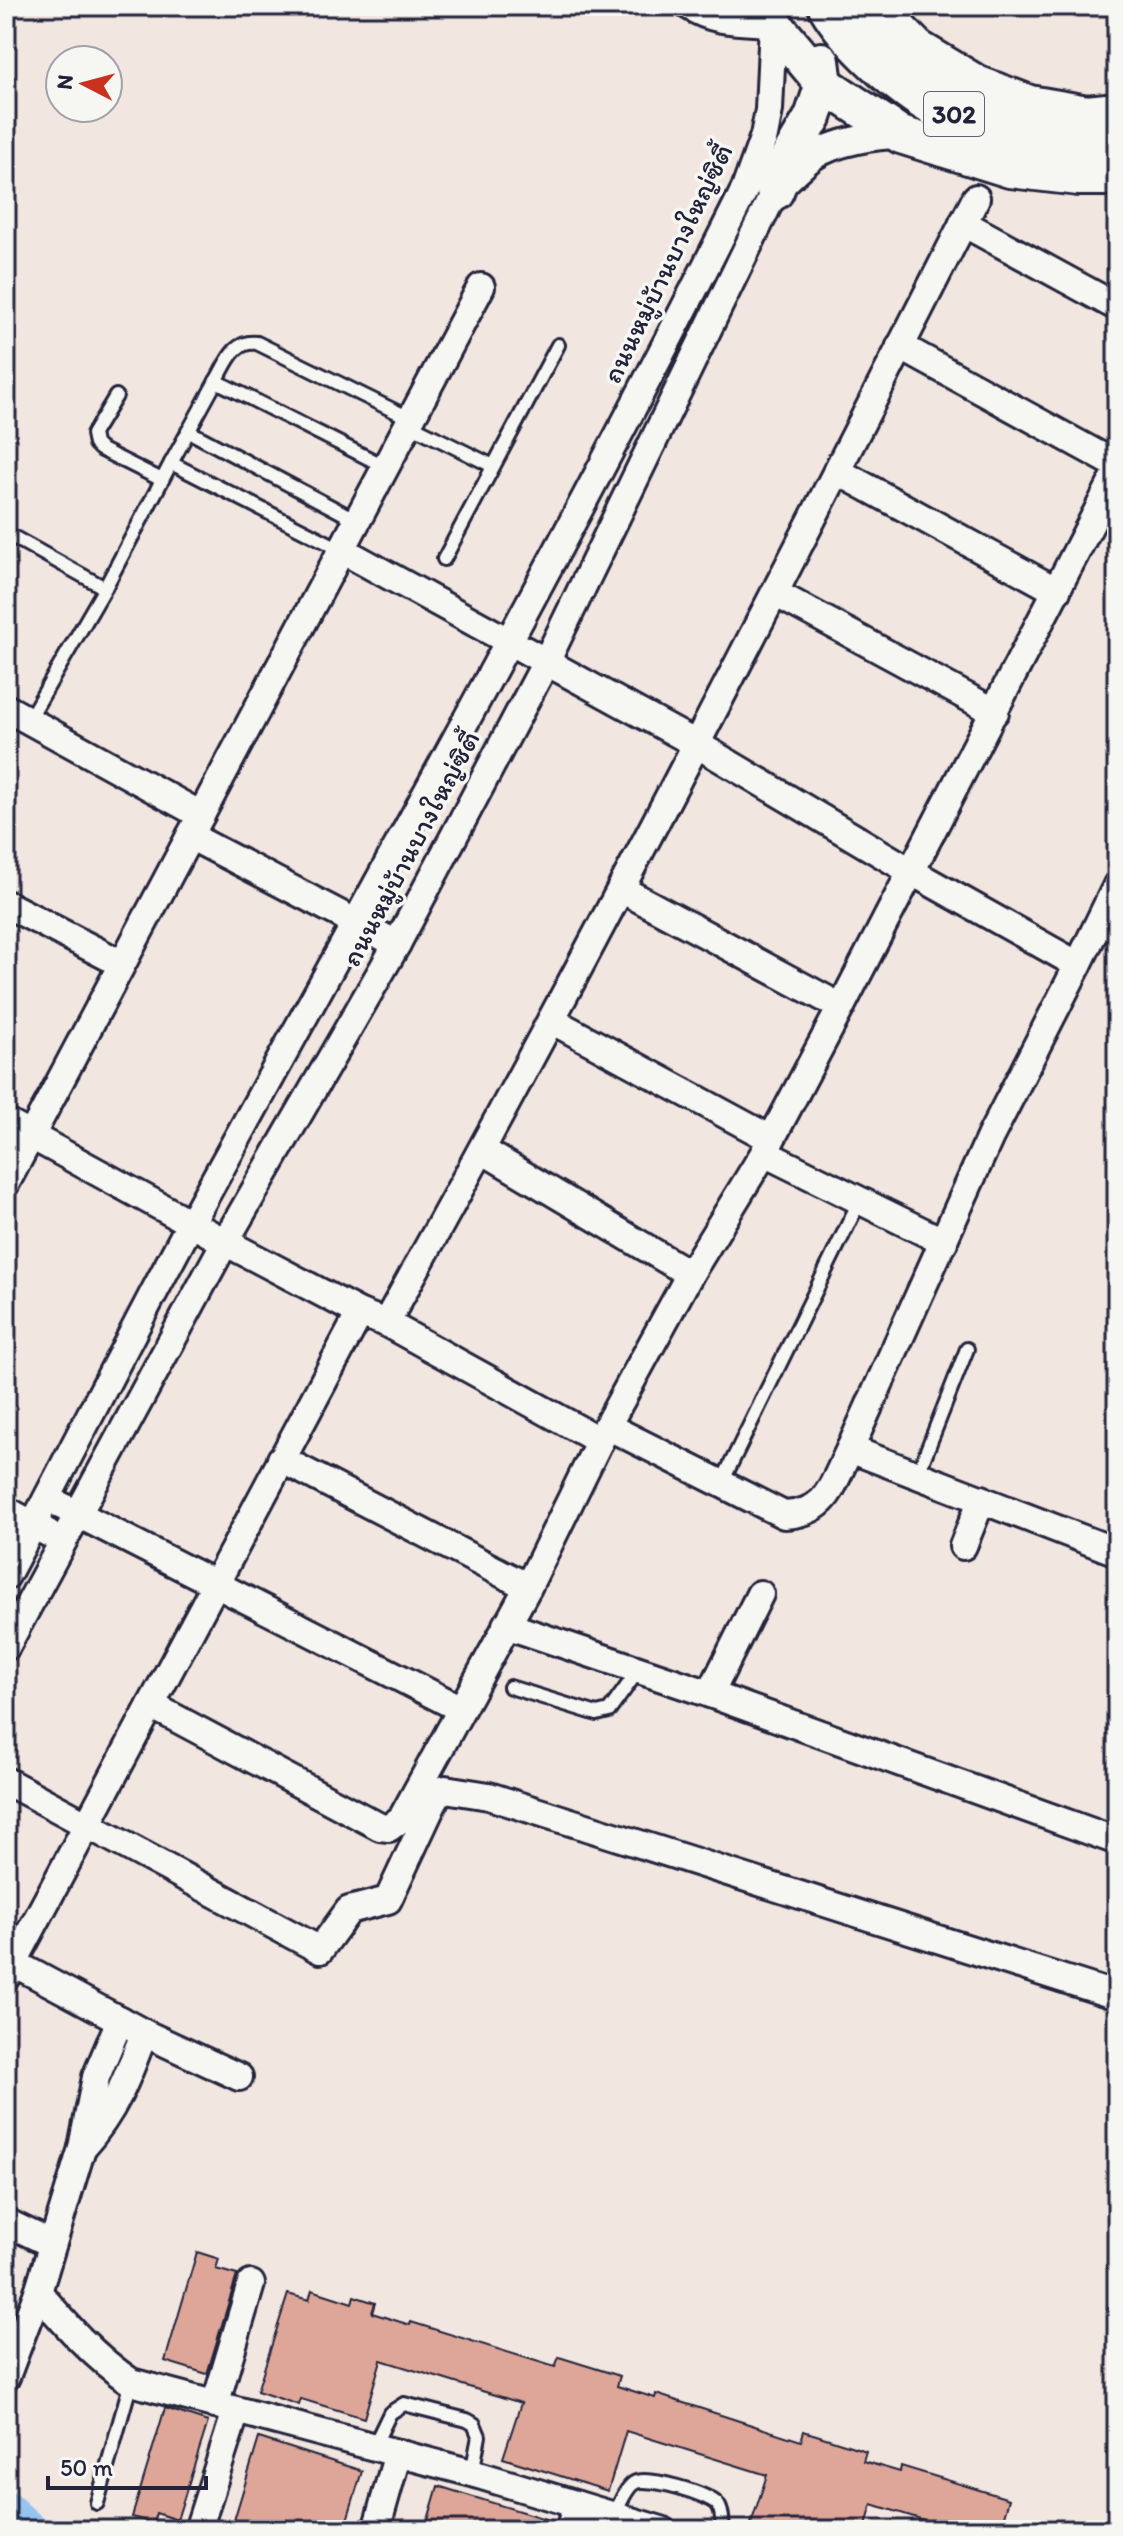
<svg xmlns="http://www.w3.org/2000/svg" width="1123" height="2536" font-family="Itim,'Playpen Sans Thai',sans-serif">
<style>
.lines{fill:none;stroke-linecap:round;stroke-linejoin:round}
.river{stroke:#96c4f0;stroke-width:38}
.building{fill:#dea698;stroke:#22223b;stroke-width:2}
.service-casing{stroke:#22223b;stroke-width:18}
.minor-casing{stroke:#22223b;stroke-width:32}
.secondary-casing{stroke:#22223b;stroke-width:42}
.primary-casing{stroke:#22223b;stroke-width:46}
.service{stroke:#f6f6f2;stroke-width:12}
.minor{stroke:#f6f6f2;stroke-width:26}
.secondary{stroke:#f6f6f2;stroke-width:36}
.primary{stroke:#f6f6f2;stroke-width:40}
.labels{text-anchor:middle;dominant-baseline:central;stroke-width:7;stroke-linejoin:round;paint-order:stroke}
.shield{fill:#f6f6f2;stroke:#626272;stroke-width:2}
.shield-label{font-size:26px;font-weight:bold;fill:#22223b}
.street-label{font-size:28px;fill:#22223b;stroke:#f6f6f2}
</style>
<rect width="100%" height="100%" fill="#f1e6e0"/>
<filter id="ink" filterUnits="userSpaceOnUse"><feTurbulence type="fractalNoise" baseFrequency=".0125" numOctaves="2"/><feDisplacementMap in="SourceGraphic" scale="16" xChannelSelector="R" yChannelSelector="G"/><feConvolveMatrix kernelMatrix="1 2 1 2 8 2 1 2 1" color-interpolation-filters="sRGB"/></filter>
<g filter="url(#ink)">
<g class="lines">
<path class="river" d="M6 2510 28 2530"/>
</g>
<g class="building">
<path d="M197 2252 219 2259 216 2269 237 2275 207 2374 165 2361Z"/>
<path d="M312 2290 352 2303 354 2296 375 2303 372 2313 410 2325 411 2322 555 2367 559 2357 620 2376 617 2386 655 2398 656 2394 801 2441 804 2431 866 2451 863 2461 900 2472 901 2466 1009 2499 1000 2530H956L872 2504 865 2530H749L767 2475 626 2431 608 2491 503 2458 521 2403 381 2360 364 2418 301 2399 299 2405 257 2391 288 2294 309 2300Z"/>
<path d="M165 2408 208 2422 177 2520 156 2513 153 2523 132 2517Z"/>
<path d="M259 2438 362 2471 344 2530H231Z"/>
<path d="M438 2486 555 2522 553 2530H425Z"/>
</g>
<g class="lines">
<defs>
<g id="service">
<path d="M216 381C227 363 233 340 257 343L411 419"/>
<path d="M116 396 93 434 95 444 100 449 162 480"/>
<path d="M408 424 493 466"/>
<path d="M188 431 358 521"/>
<path d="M171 463 216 381 386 467"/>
<path d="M6 533 105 588"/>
<path d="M444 559 558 345"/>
<path d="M29 719 105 588 171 463 342 550"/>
<path d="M918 1473 967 1349"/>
<path d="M721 1484 860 1200"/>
<path d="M510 1687 597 1714 609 1711 638 1671"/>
<path d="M374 2446 390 2413 404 2404 467 2420 474 2424 479 2436 472 2473"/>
<path d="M97 2503 131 2382"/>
<path d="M614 2516C619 2506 625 2489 634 2483 646 2475 710 2494 718 2505 723 2512 722 2522 723 2530"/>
</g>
<g id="minor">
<path d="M963 223 1117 307"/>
<path d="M900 346 1117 465"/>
<path d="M837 471 1057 591"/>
<path d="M342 550 698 745 912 872 1078 965 1117 885"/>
<path d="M775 593 995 712"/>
<path d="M6 708 201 815"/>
<path d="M190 836 397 944"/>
<path d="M621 889 841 1007"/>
<path d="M6 904 122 964"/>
<path d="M551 1020 771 1139"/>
<path d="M6 1122 225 1242 360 1313 386 1323 600 1441"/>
<path d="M482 1150 690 1274"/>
<path d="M764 1153 944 1242"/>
<path d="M6 1183 481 287"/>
<path d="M386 1323C592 953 784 576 976 198"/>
<path d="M607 1426 784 1515C829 1513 832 1484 850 1449L990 1137 1078 965"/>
<path d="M850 1449 1117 1552"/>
<path d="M281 1459 528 1587"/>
<path d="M62 1506 461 1709"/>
<path d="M6 1510 48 1533"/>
<path d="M963 1546 982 1499"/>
<path d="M6 1576C69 1458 129 1337 193 1219 380 878 570 537 745 189L764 136 769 110 773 23C744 21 714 23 689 6"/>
<path d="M506 1625 710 1694 1117 1841"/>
<path d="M6 1647 225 1242 397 944 546 662 775 191C788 180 800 166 814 156 834 142 876 135 901 135"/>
<path d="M710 1694 760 1594"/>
<path d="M151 1705 380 1827 389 1828 402 1818 528 1587 607 1426 690 1274 764 1153 841 1007 1117 473"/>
<path d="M6 1781 320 1950 349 1910 388 1900 437 1795 445 1789 489 1796 1117 1996"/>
<path d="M6 1959 144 2033 239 2077"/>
<path d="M6 1977 360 1313"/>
<path d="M82 2148C115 2111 127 2079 144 2033"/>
<path d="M6 2222 52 2244"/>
<path d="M38 2292C67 2326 94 2357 131 2382L472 2473 661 2530"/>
<path d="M6 2377 38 2292 82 2148 96 2077 120 2020"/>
<path d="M215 2405 251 2284"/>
<path d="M200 2524 236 2411"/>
<path d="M376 2530 398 2453"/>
<path d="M569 2530 577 2505"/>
</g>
<g id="secondary">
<path d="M768 6 773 23 824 84 901 135 1010 169 1079 177H1117"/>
<path d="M775 191 786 163 813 117 824 84 821 61"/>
</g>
<g id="primary">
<path d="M829 6C849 40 901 88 937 107 945 112 956 115 966 118 1015 137 1064 148 1117 149"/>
<path d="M873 6 916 50 976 86 1029 106 1087 116 1117 113"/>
</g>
</defs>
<use href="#service" class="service-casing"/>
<use href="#minor" class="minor-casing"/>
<use href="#secondary" class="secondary-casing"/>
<use href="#primary" class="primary-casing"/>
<use href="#service" class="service"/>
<use href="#minor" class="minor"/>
<use href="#secondary" class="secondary"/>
<use href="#primary" class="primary"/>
</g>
</g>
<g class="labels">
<rect class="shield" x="924" y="92" width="60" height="44" rx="6"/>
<g class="shield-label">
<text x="954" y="114">302</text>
</g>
<g class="street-label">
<text transform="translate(667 263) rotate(-64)">ถนนหมู่บ้านบางใหญ่ซิตี้</text>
<text transform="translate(410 848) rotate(-62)">ถนนหมู่บ้านบางใหญ่ซิตี้</text>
</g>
</g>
<rect width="1123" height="2536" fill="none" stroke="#f6f6f2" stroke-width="32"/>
<rect x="16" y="16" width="1091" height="2504" fill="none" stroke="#22223b" stroke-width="3" filter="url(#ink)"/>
<g transform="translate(84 84) rotate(276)"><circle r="38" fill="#f6f6f2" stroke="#a1a1a9" stroke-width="2"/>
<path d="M0-6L14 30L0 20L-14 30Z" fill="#c8321e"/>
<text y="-12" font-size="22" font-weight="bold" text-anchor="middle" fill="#22223b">N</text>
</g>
<path d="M48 2476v12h158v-12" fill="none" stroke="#22223b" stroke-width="4"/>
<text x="60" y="2476" font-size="24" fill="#22223b" stroke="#f6f6f2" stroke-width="6" paint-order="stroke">50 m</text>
</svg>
